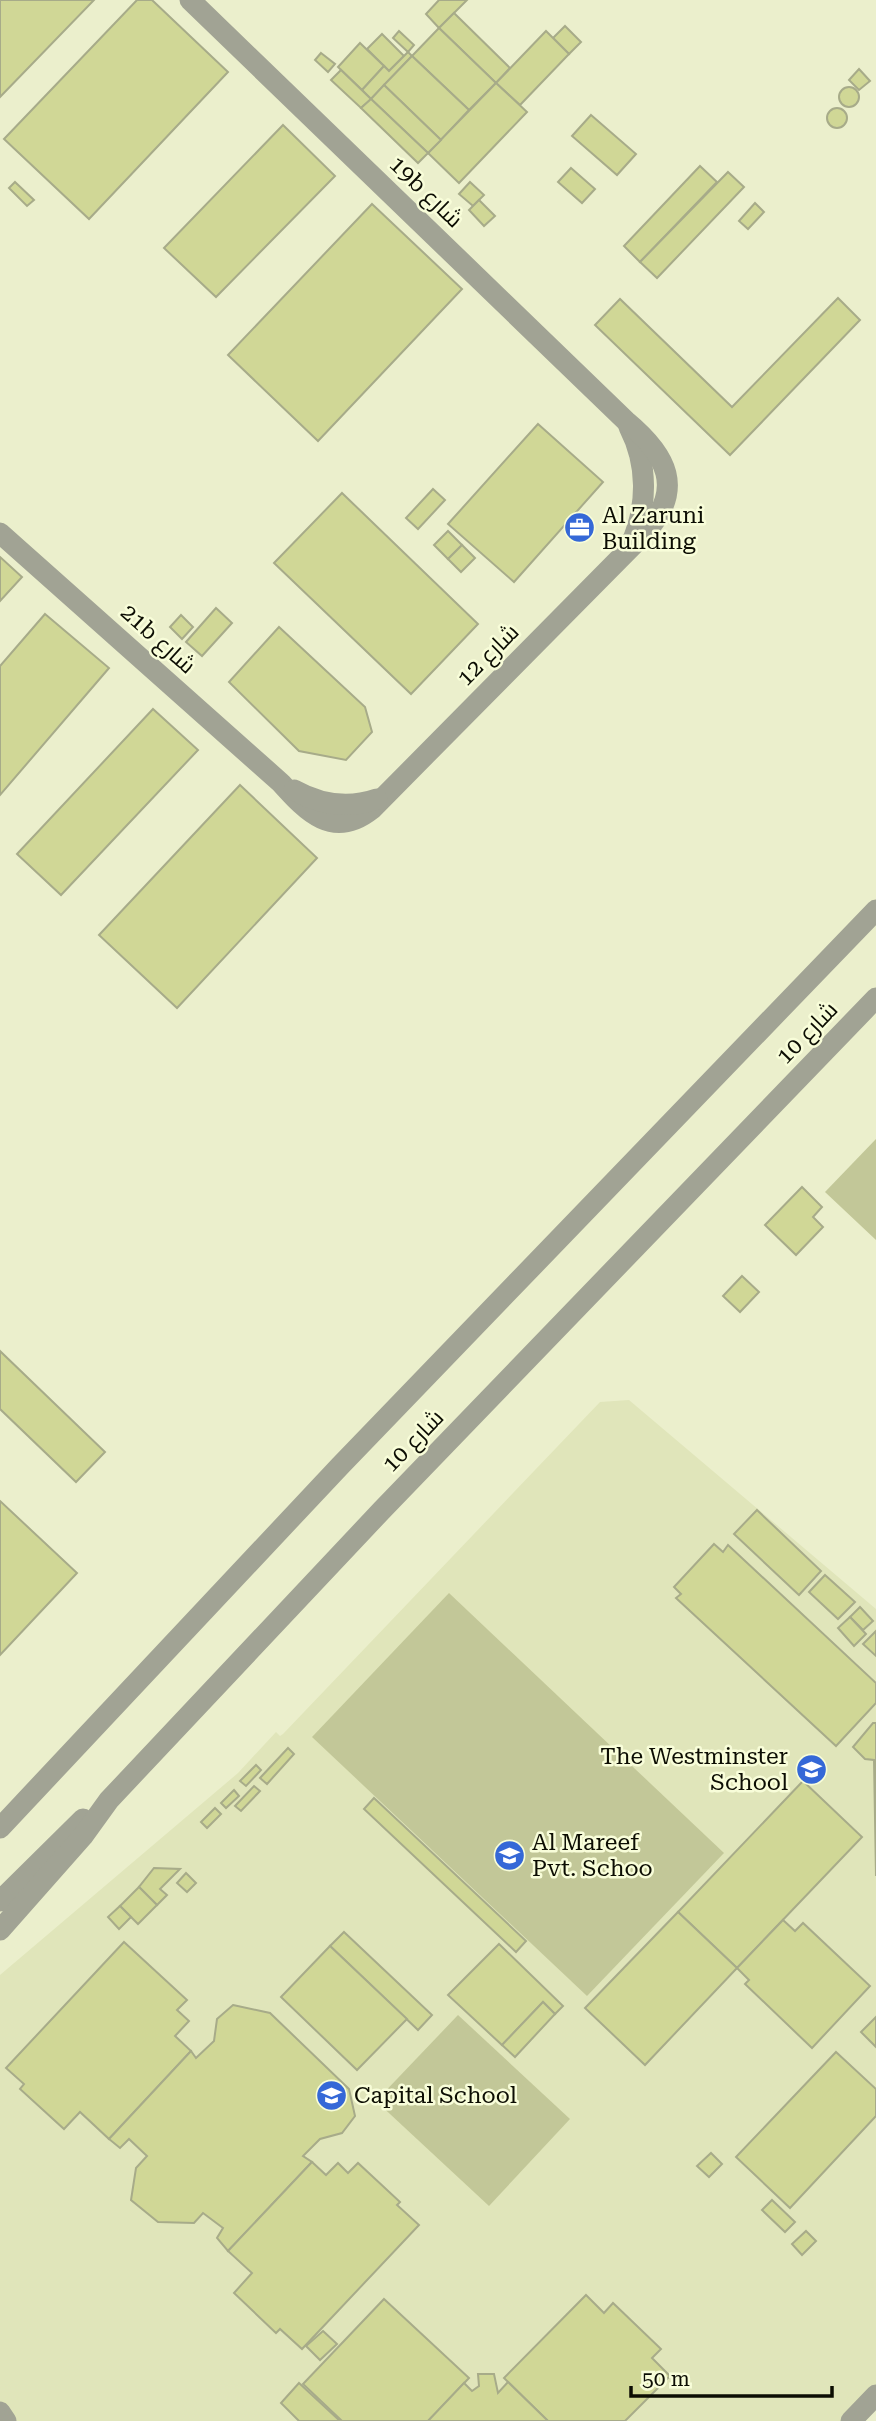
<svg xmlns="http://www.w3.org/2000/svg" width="876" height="2421" font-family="'Roboto Serif',Cairo,serif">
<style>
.built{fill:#e0e5ba}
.green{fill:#c2c798}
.building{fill:#d0d796;stroke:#a7ab89;stroke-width:2}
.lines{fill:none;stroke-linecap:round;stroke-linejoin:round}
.minor{stroke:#a1a394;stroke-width:21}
.tertiary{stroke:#a1a394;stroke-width:21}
.labels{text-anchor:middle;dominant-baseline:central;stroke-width:5;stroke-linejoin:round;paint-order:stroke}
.street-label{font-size:23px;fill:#0c0d03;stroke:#f8fdd9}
.poi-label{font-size:23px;fill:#0c0d03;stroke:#f8fdd9;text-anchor:start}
</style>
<rect width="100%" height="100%" fill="#ebefcc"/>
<path class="built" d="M629 1400 876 1609V2396L853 2421H0V1975L238 1773 276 1732 280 1736 283 1734 600 1402Z"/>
<g class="green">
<path d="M876 1139V1240L825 1192Z"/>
<path d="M449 1593 724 1853 587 1996 312 1737Z"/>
<path d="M458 2015 570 2119 489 2206 376 2101Z"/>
</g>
<g class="building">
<path d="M0 0H94L0 97Z"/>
<path d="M137 0H152L228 72 89 219 4 139Z"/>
<path d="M439 0H467L439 28 426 14Z"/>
<path d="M454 13 510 68 496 83 439 28Z"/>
<path d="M565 26 581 42 569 54 553 38Z"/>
<path d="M439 28 496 83 469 110 412 56Z"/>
<path d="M399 31 414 45 408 52 393 38Z"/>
<path d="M546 31 569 54 520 105 496 83Z"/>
<path d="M382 34 404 56 389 71 367 49Z"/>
<path d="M360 43 384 66 362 90 338 67Z"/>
<path d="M408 52 412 56 371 99 362 90 384 66 389 71Z"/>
<path d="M321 53 335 64 328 72 315 60Z"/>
<path d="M412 56 469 110 441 140 384 85Z"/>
<path d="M859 69 870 81 859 90 849 80Z"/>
<path d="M341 70 371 99 361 108 331 80Z"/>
<path d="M496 83 527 112 459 183 428 153Z"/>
<path d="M384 85 441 140 428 153 371 99Z"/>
<circle cx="849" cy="97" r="10"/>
<path d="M371 99 428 153 418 163 361 108Z"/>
<circle cx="837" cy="118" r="10"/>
<path d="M591 115 636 154 617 175 572 136Z"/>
<path d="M283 125 335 176 216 297 164 248Z"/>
<path d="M700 166 717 182 640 262 624 246Z"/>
<path d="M571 168 595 189 582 203 558 182Z"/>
<path d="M728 172 744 187 657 278 640 262Z"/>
<path d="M15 182 34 200 27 206 9 188Z"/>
<path d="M470 182 484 195 473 206 459 194Z"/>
<path d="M479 200 495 216 484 226 469 210Z"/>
<path d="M755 203 764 212 748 229 739 221Z"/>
<path d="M372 204 462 289 318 441 228 355Z"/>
<path d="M838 298 860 320 730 455 595 325 620 299 732 407Z"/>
<path d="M538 424 603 482 514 582 448 524Z"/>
<path d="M433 489 445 500 418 529 406 518Z"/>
<path d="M342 493 478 624 411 694 274 563Z"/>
<path d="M448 531 462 545 448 559 434 545Z"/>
<path d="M462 545 475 558 461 572 448 559Z"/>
<path d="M0 557 22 577 0 601Z"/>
<path d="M216 608 232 623 202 656 186 642Z"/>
<path d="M45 614 109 668 0 795V666Z"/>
<path d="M181 615 193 627 182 639 170 627Z"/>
<path d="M279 627 365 707 372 732 346 760 299 751 229 682Z"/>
<path d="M153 709 198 750 61 895 17 854Z"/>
<path d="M240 785 317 858 177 1008 99 935Z"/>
<path d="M802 1187 822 1207 813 1217 823 1227 796 1255 765 1225Z"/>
<path d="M742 1276 759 1292 740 1312 723 1296Z"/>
<path d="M0 1351 105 1452 76 1482 0 1409Z"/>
<path d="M0 1501 77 1573 0 1655Z"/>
<path d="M757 1510 821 1571 799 1595 734 1534Z"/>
<path d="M714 1544 723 1552 728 1545 876 1683V1703L836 1746 676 1598 681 1594 674 1587Z"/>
<path d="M825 1575 855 1602 838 1619 809 1592Z"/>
<path d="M860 1607 873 1621 863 1630 850 1617Z"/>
<path d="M850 1617 866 1634 854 1646 838 1628Z"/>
<path d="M876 1631V1656L863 1644Z"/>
<path d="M873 1723H876V1876L874 1760 865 1759 853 1747Z"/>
<path d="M288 1748 294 1754 267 1784 260 1778Z"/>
<path d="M256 1765 261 1770 246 1786 240 1781Z"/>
<path d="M803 1781 862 1837 737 1968 678 1912Z"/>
<path d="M254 1786 260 1791 241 1811 235 1806Z"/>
<path d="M234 1790 239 1796 226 1808 221 1803Z"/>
<path d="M374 1798 526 1941 516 1952 364 1809Z"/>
<path d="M215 1808 221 1814 207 1828 201 1822Z"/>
<path d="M154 1868 180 1869 160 1889 167 1895 157 1905 139 1887Z"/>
<path d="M186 1873 196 1883 187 1892 177 1883Z"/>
<path d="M139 1887 157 1905 138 1924 120 1906Z"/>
<path d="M120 1906 131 1917 119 1929 108 1917Z"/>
<path d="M678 1912 737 1968 645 2065 585 2008Z"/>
<path d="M783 1920 795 1931 803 1923 870 1986 812 2048 745 1984 749 1980 737 1968Z"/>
<path d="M344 1932 432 2015 418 2030 330 1946Z"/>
<path d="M124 1942 187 2000 177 2010 189 2021 175 2036 191 2051 109 2139 80 2112 64 2129 20 2089 24 2084 6 2068Z"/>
<path d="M499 1944 563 2006 555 2014 543 2002 502 2045 448 1995Z"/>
<path d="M330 1946 407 2019 357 2070 281 1997Z"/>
<path d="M543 2002 555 2014 515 2057 502 2045Z"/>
<path d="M233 2005 270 2013 349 2089 355 2116 342 2133 320 2139 303 2156 312 2162 228 2251 217 2238 223 2228 203 2213 194 2223 158 2222 131 2200 136 2168 147 2156 129 2139 120 2148 109 2139 191 2051 196 2058 214 2041 217 2019Z"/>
<path d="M876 2017V2047L861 2032Z"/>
<path d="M836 2052 876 2089V2116L790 2208 736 2157Z"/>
<path d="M711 2153 722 2164 709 2177 697 2166Z"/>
<path d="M312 2162 326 2175 338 2163 348 2173 358 2163 400 2202 397 2205 419 2225 302 2349 280 2329 276 2333 234 2293 252 2273 228 2251Z"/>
<path d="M772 2200 795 2222 785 2232 762 2210Z"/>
<path d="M806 2231 816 2241 802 2255 792 2244Z"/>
<path d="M586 2295 604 2313 613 2303 661 2349 652 2358 670 2376 625 2421H548L504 2378Z"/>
<path d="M384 2299 469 2378 428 2421H342L303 2384Z"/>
<path d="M323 2331 337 2344 320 2360 306 2346Z"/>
<path d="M478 2374H494L498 2393 508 2382 548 2421H428L464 2383 472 2391 479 2386Z"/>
<path d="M299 2383 340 2421H299L281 2403Z"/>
</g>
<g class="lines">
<g class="minor">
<path d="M629 427C648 464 648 506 631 544"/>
<path d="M0 533 281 783C307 812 333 840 372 809L645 533C685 489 667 455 626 421L190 0"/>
<path d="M294 790C321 805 348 809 377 799"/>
<path d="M851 2421 876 2395"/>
</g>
<g class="tertiary">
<path d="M0 1828 340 1466 876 910"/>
<path d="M0 1901 83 1819"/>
<path d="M0 1930 83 1836 109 1800 382 1510 876 998"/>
<path d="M0 2412 6 2421"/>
</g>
</g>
<defs>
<symbol id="office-disc" viewBox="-11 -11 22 22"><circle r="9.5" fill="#3568d7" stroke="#f8fdd9"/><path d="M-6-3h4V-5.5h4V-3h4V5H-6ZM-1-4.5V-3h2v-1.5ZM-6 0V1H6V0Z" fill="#fff"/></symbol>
<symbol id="school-disc" viewBox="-11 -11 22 22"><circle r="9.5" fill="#3568d7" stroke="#f8fdd9"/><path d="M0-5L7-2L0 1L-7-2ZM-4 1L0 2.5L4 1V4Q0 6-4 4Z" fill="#fff"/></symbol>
</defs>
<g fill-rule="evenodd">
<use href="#office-disc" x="562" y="510" width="35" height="35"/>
<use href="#school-disc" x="794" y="1752" width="35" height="35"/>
<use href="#school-disc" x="492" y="1838" width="35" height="35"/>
<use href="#school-disc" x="314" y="2078" width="35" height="35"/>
</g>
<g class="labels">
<g class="street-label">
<text transform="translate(426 192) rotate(44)">19b شارع</text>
<text transform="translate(158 639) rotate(42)">21b شارع</text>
<text transform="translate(488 655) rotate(-45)">شارع 12</text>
<text transform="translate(807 1033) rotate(-46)">شارع 10</text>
<text transform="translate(413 1441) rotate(-46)">شارع 10</text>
</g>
<g class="poi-label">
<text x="602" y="515">Al Zaruni<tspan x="602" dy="26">Building</tspan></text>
<text x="788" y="1756" text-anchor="end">The Westminster<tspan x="788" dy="26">School</tspan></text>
<text x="532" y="1842">Al Mareef<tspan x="532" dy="26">Pvt. Schoo</tspan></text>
<text x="354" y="2095">Capital School</text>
</g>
</g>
<path d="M631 2386v10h201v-10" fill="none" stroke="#0c0d03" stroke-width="3.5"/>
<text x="642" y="2386" font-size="21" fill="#0c0d03" stroke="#f8fdd9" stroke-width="5" paint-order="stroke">50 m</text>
</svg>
